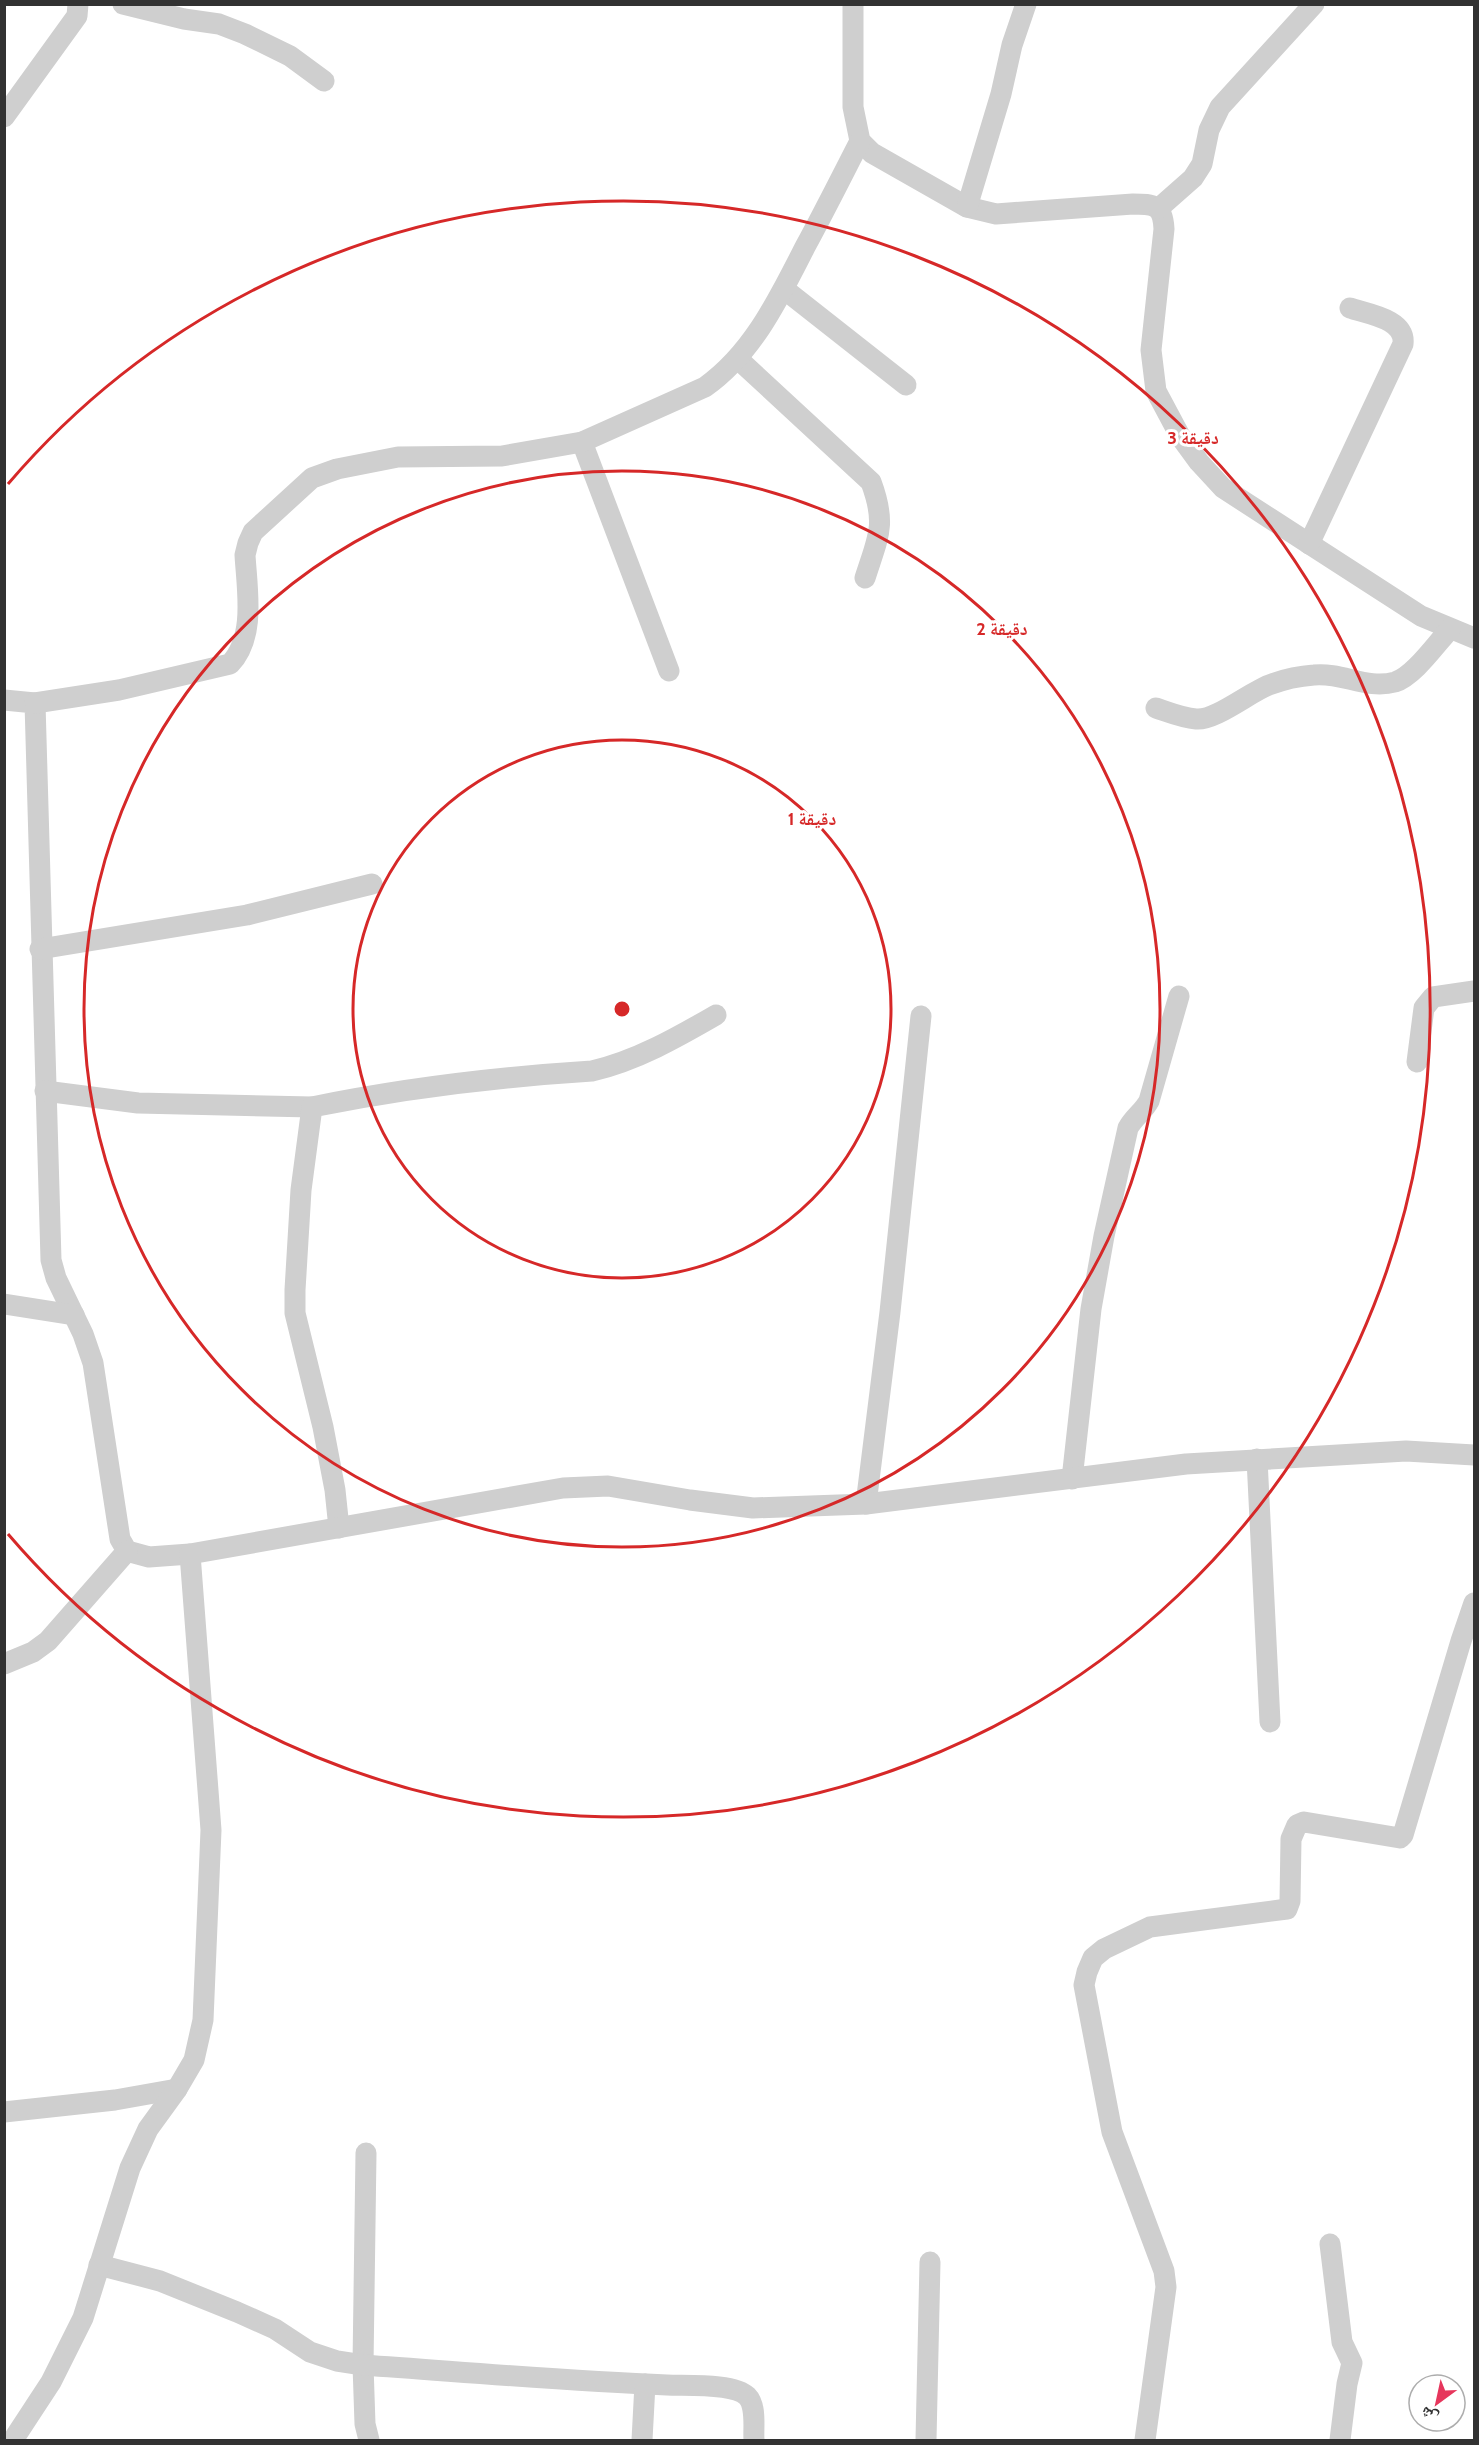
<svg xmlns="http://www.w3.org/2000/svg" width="1479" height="2445" font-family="Cabin,'Noto Naskh Arabic',sans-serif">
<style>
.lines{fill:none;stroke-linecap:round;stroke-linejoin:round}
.minor{stroke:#cfcfcf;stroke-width:21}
.ring{fill:none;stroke:#d62828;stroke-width:3}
.centre{fill:#d62828;stroke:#fff;stroke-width:3}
.ring-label{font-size:18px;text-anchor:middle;font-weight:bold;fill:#d62828;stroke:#fff;stroke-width:6;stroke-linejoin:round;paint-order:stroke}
</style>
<rect width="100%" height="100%" fill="#fff"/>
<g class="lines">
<g class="minor">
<path d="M123 4 184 19 219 24 245 34 290 56 324 81"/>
<path d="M853 4V107L860 141 872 153 967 207 996 214 1133 204C1154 204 1163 205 1164 229L1151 350 1156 391 1180 436 1199 462 1223 488 1421 616 1474 638"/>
<path d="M4 117 77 16 78 4"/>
<path d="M967 207 1001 94 1012 45 1026 4"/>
<path d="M1159 208 1193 178 1202 164 1209 130 1220 107 1314 4"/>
<path d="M784 289 906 385"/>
<path d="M738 359 871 482C887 525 878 537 865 578"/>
<path d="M582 442 669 671"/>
<path d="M1309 544 1403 344C1406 319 1368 314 1350 308"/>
<path d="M4 700 35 703 51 1260 56 1278 83 1334 93 1363 120 1539 127 1551 149 1557 190 1554"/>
<path d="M35 703 119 690 230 664C256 637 247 590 245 555L248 543 253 532 312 478 337 469 398 457 502 456 582 442 705 387C753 353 779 298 805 247 824 212 842 176 860 141"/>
<path d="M1156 708C1168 712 1183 718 1196 719 1215 721 1250 692 1269 685 1282 680 1300 676 1314 675 1342 672 1367 690 1395 682 1414 676 1436 644 1450 629"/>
<path d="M40 949 247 915 372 884"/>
<path d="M1417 1062 1424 1008 1433 997 1474 991"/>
<path d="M45 1091 138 1103 312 1107"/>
<path d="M4 1304 74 1315"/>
<path d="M1257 1459 1270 1722"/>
<path d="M1072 1479 1091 1309 1104 1236 1128 1128C1134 1117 1143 1112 1149 1101L1179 996"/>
<path d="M866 1504 890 1312 921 1016"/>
<path d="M339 1528 335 1490 323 1427 295 1313V1290L301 1190 312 1107C405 1088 498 1077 592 1071 636 1061 678 1037 716 1015"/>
<path d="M4 1664 33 1652 48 1641 127 1551"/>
<path d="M4 2112 115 2100 177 2089"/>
<path d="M366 2153 363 2365 365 2424 369 2440"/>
<path d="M1330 2244 1342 2342 1352 2363 1347 2384 1340 2440"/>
<path d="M99 2265 160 2281 237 2312 275 2329 310 2352 337 2361 363 2365C464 2372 566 2381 667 2385 686 2386 734 2383 747 2396 757 2406 753 2428 754 2440"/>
<path d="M13 2440 51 2382 83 2318 130 2168 148 2129 177 2089 194 2060 203 2020 211 1830 190 1554 563 1488 608 1486 690 1500 753 1508 866 1504 1186 1464 1406 1451 1474 1455"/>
<path d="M642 2440 645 2384"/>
<path d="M926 2440 930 2262"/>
<path d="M1145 2440 1166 2287 1164 2271 1112 2132 1084 1985 1087 1972 1093 1958 1104 1949 1150 1927 1287 1909 1290 1901 1291 1839 1297 1825 1304 1822 1400 1838 1403 1835 1461 1641 1474 1603"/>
</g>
</g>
<g class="ring">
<circle cx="622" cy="1009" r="269"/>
<circle cx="622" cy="1009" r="538"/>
<path d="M8 484A808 808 0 1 1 8 1534"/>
</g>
<circle cx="622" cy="1009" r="9" class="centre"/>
<g class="ring-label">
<text x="1193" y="444">3 دقيقة</text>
<text x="1002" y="635">2 دقيقة</text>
<text x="812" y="825">1 دقيقة</text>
</g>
<rect width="1479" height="2445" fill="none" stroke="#323232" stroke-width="12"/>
<g transform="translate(1437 2403) rotate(213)"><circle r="28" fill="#ffffff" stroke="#adadad" stroke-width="1.5"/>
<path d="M0-4.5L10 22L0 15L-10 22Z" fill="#e6365c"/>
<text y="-9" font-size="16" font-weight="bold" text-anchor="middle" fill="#323232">ش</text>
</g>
</svg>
